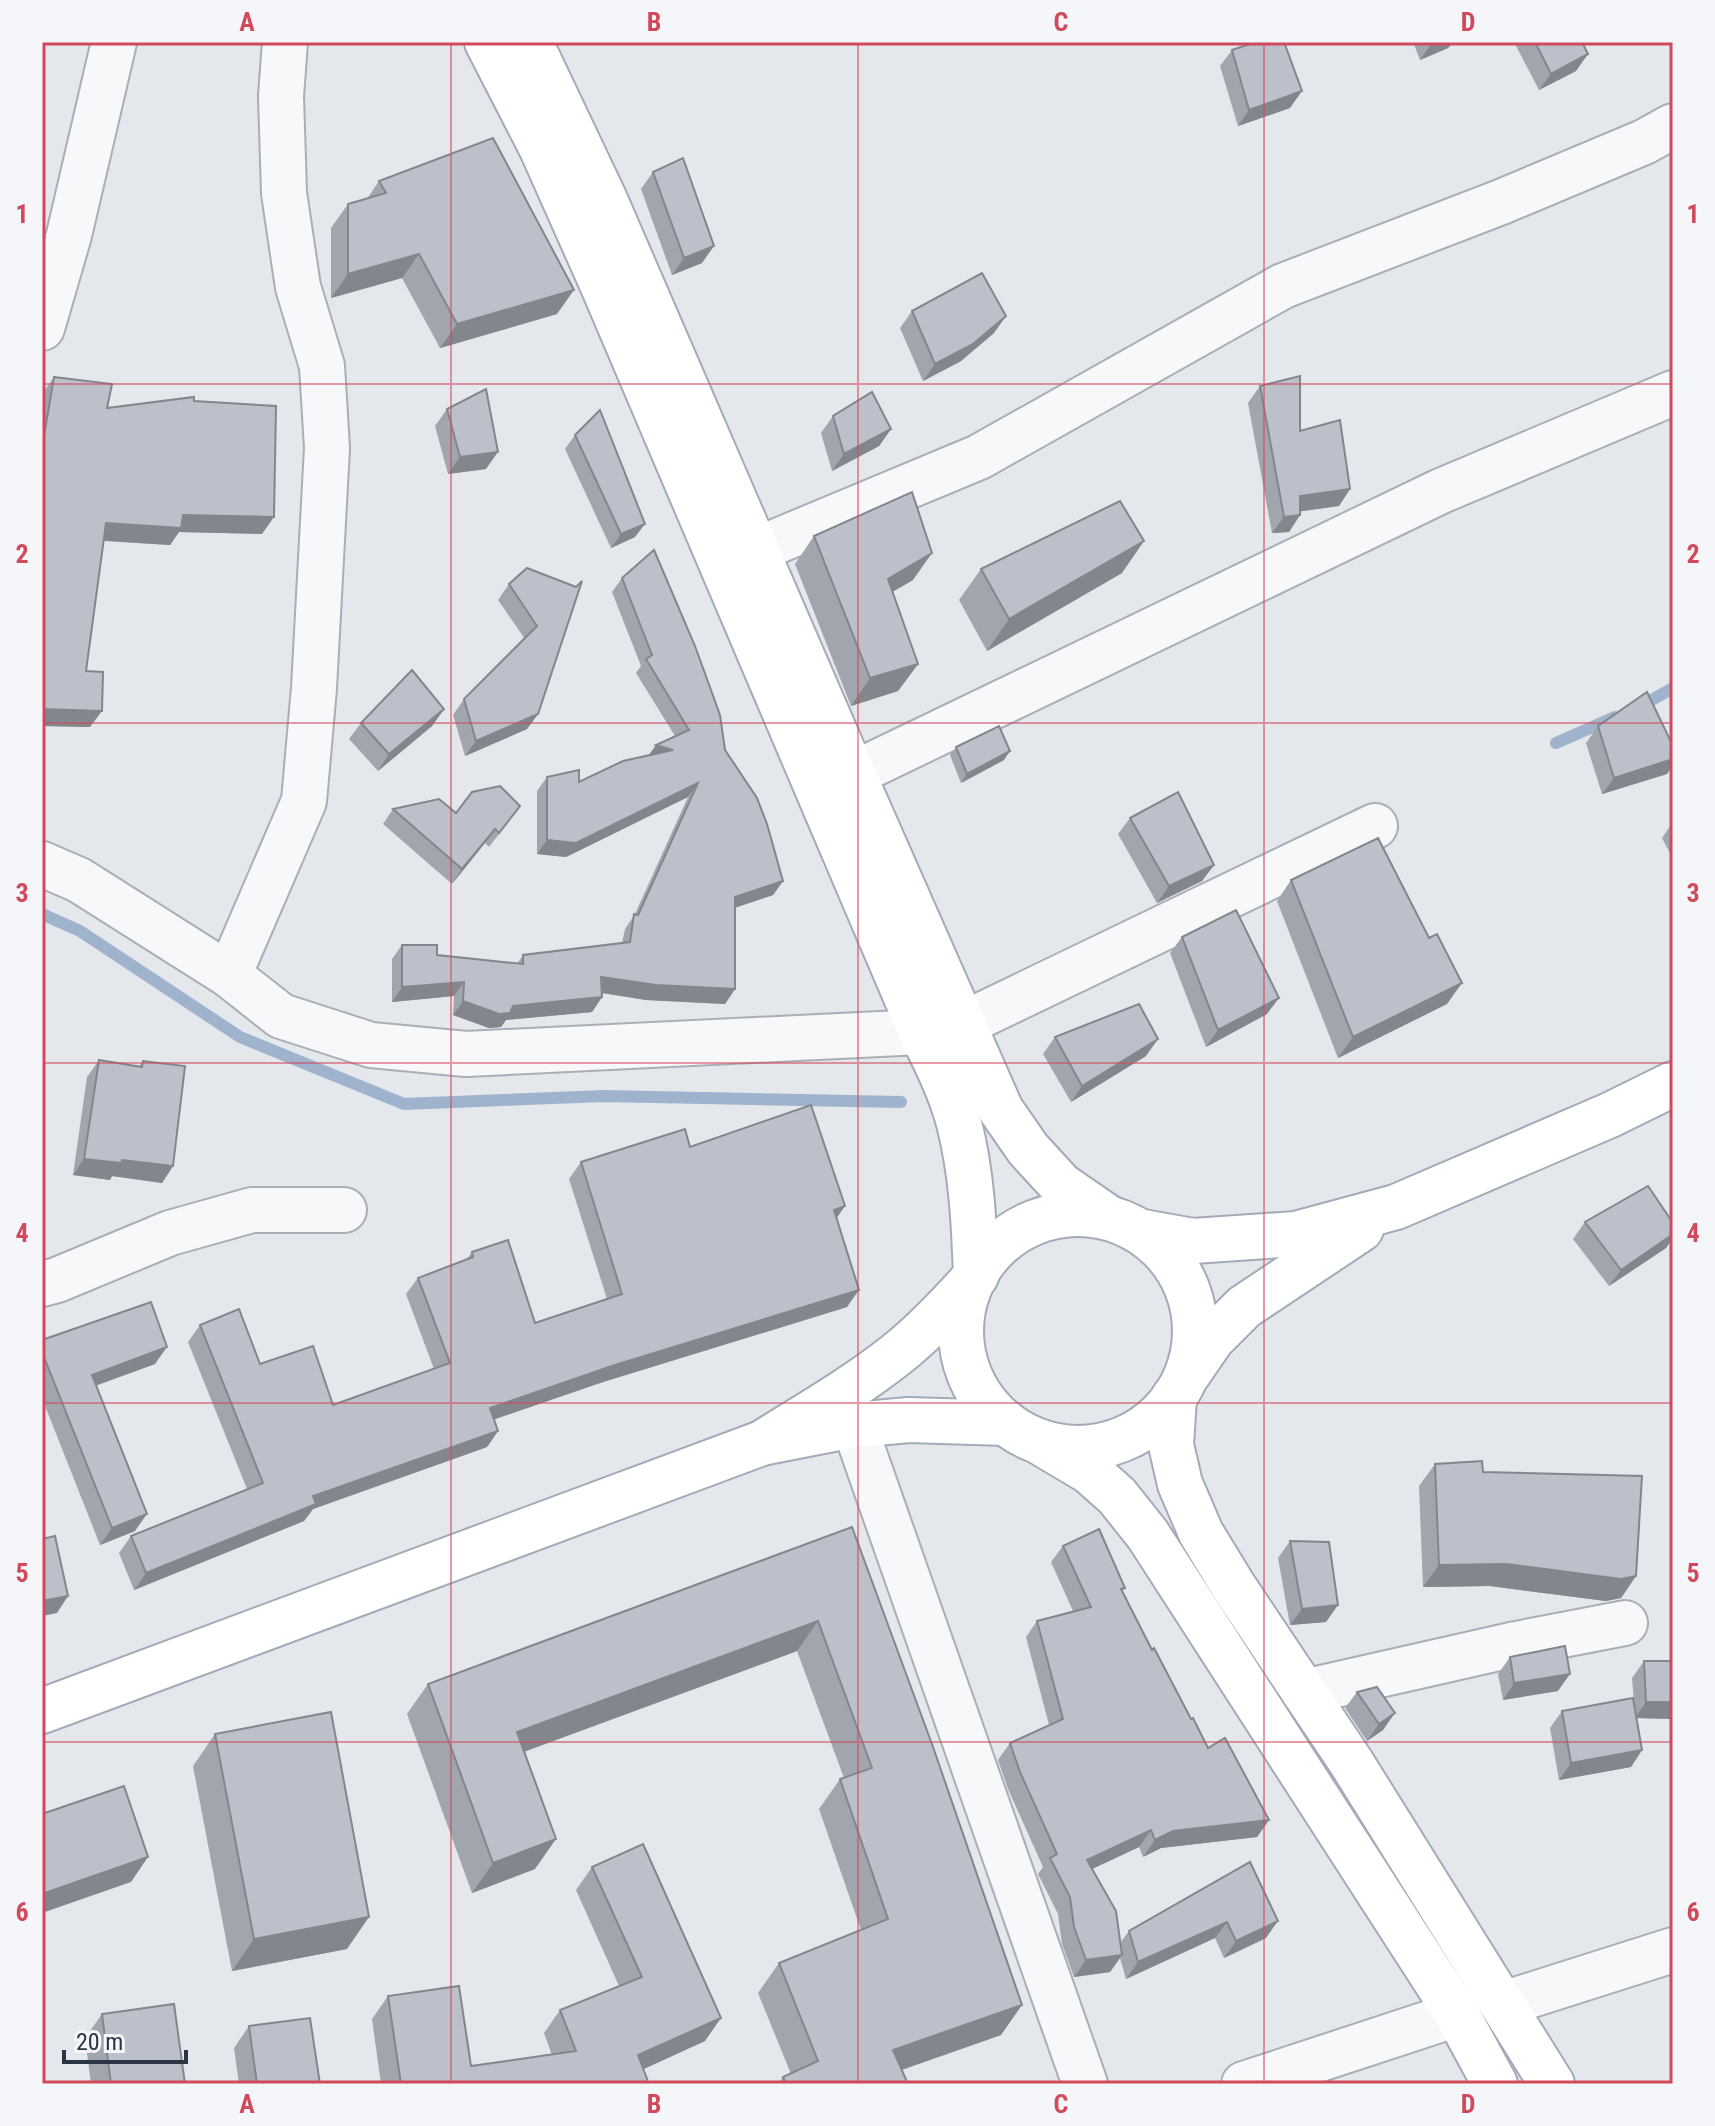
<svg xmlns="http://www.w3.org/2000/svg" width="1715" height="2126" font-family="'Roboto Condensed',sans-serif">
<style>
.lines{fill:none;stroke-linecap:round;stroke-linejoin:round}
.stream{stroke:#9fb4cc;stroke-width:12}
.minor-casing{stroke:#a9aeb7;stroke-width:48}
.major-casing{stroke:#a3abb8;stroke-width:48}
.minor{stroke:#f7f8fa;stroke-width:44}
.major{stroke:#fff;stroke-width:44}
.wall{fill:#a1a5ae}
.shaded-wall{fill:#83868d}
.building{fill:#bbc0ca;stroke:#83868d;stroke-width:2}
.grid{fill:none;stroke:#d1495b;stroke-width:2;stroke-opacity:0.55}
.neatline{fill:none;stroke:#d1495b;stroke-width:3}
.grid-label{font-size:26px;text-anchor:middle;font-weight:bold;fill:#d1495b}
</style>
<rect width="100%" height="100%" fill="#e4e7ec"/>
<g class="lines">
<g class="stream">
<path d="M1639 707 1673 688"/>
<path d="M1556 743 1615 717"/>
<path d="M42 914 80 931 240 1037 404 1104 604 1096 901 1102"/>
</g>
<defs>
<g id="minor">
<path d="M42 328 69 235 114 42"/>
<path d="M756 550 979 457 1283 286 1501 202 1644 142 1673 126"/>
<path d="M853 774 1441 491 1673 393"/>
<path d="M42 864 79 880 229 975 281 1016 371 1045 466 1054 921 1032"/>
<path d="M229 975 304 801 314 688 327 448 322 366 298 287 284 193 281 96 285 42"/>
<path d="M963 1024 1375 826"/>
<path d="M42 1284 57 1280 170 1233 252 1210H344"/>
<path d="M854 1425 1085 2084"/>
<path d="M1304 1692 1516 1644 1625 1623"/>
<path d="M1503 2004 1673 1950"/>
<path d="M1244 2084 1457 2014"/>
</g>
<g id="major">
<path d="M487 42 542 149 603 286 921 1032C936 1062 951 1092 959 1123 972 1174 974 1224 976 1276 951 1304 926 1331 897 1354 854 1388 807 1415 762 1443"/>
<path d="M530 42 605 200 853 774 1001 1110 1028 1149 1061 1185 1106 1216"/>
<circle cx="1078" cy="1331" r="117"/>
<path d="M1143 1232 1193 1241 1296 1234 1396 1207 1610 1115 1673 1084"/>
<path d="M1188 1374 1212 1339 1244 1307 1361 1229"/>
<path d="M1174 1397 1171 1445 1180 1484 1201 1533 1234 1587 1351 1762 1552 2084"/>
<path d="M1038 1441 1090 1472 1117 1496 1148 1535 1457 2014 1495 2084"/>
<path d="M42 1711 762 1443 854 1425 909 1420 1006 1423"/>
</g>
</defs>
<use href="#minor" class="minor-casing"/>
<use href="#major" class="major-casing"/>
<use href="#minor" class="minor"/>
<use href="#major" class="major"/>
</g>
<g class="wall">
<path d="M1413 42H1453L1448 48 1420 60Z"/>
<path d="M1514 42H1582L1576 71 1539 90Z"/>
<path d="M1232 50 1290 108 1238 126 1220 66Z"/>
<path d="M653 172 702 263 672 275 641 189Z"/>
<path d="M379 181 557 314 440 348 402 278 331 298V228L348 204 367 199Z"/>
<path d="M912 311 994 333 961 361 923 381 900 328Z"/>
<path d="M54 377 107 408 194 401 262 534 179 532 170 545 104 541 86 671 90 727 42 726V394Z"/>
<path d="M1260 386 1300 431 1350 489 1339 506 1300 511V515L1289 532 1272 533 1248 403Z"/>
<path d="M447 409 486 469 448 474 435 426Z"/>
<path d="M833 416 891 429 879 446 832 471 821 433Z"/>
<path d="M575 435 635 537 611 548 565 449Z"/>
<path d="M814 536 913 580 892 592 918 664 898 691 851 706 795 564Z"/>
<path d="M981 569 1122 573 987 651 959 600Z"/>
<path d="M622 578 725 750 783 881 773 895 735 908V989L725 1004 646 1000 601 993 602 997 592 1012 506 1020 501 1027 489 1028 453 1015 454 996 392 1002V959L402 945 437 955 517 964 523 955 622 943 625 929 635 914 688 797 566 857 537 854V791L547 777 579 782 649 755 675 736 636 673 641 666 612 592Z"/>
<path d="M509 584 576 587 538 714 527 729 465 756 453 715 464 699 525 639 498 600Z"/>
<path d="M444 709 432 726 378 771 349 739 361 723Z"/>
<path d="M1598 726 1667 774 1602 794 1586 743Z"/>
<path d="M956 747 1004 760 961 783 950 755Z"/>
<path d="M393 809 456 813 509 821 489 847 485 843 452 884 383 824Z"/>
<path d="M1130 818 1214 865 1202 881 1157 903 1118 834Z"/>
<path d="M1673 822V859L1662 838Z"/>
<path d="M1291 880 1447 1004 1338 1058 1277 901Z"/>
<path d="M1182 937 1267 1014 1206 1047 1170 953Z"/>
<path d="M1055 1037 1146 1056 1071 1102 1043 1054Z"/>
<path d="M99 1060 139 1066 143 1061 173 1166 162 1183 112 1176 110 1180 73 1175 87 1077Z"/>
<path d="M690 1147 845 1206 836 1218 847 1307 603 1382 494 1419 498 1431 487 1447 313 1509 304 1521 134 1590 119 1553 131 1536 247 1489 188 1342 200 1325 260 1364 333 1405 434 1369 406 1294 418 1278 467 1259 472 1252 535 1323 607 1299 569 1179 581 1162Z"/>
<path d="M1585 1222 1673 1223V1238L1666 1248 1609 1286 1573 1239Z"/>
<path d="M42 1340 155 1364 97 1385 135 1531 100 1545 42 1398Z"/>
<path d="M1435 1464 1483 1472 1636 1576 1621 1598 1606 1601 1490 1586 1423 1587 1419 1486Z"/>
<path d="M852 1527 1001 2035 902 2070 908 2084H778L783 2077 791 2074 758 1993 779 1963 861 1930 819 1809 840 1779 844 1778 797 1651 524 1752 535 1869 472 1893 407 1714 428 1684Z"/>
<path d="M1290 1541 1326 1622 1290 1625 1278 1558Z"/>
<path d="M1063 1546 1125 1588 1122 1591 1152 1650 1208 1748 1269 1820 1257 1837 1161 1848 1143 1857 1139 1847 1092 1869 1120 1943 1129 1931 1250 1862 1266 1938 1224 1958 1215 1938 1126 1979 1120 1958 1110 1972 1074 1977 1062 1944 1058 1914 1038 1874 1043 1867 1008 1789 998 1760 1010 1743 1049 1725 1026 1637 1037 1621 1073 1611 1051 1562Z"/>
<path d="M1510 1657 1558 1691 1503 1700 1498 1674Z"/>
<path d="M1644 1661H1673V1719L1637 1718 1642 1750 1631 1767 1559 1780 1550 1728 1562 1711 1634 1702 1632 1678Z"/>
<path d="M1357 1692 1383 1730 1367 1741 1345 1708Z"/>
<path d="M215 1734 347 1949 232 1971 193 1766Z"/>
<path d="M592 1867 705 2041 643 2069 649 2084H381L372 2019 388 1996 471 2066 552 2055 544 2033 560 2010 619 1986 576 1890Z"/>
<path d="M102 2014 185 2084H91L85 2038Z"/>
<path d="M249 2026 320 2084H239L234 2048Z"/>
</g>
<g class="shaded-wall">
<path d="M1434 42H1453L1448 48 1420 60 1432 43Z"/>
<path d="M1588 54 1576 71 1539 90 1551 74Z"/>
<path d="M1302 91 1290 108 1238 126 1249 110Z"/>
<path d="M714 246 702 263 672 275 684 258Z"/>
<path d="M419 254 402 278 331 298 348 274Z"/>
<path d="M574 290 557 314 440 348 457 324Z"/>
<path d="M1006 316 994 333 961 361 923 381 935 364Z"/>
<path d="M891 429 879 446 832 471 844 454Z"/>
<path d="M498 452 486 469 448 474 460 457Z"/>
<path d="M1350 489 1339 506 1289 513 1300 496Z"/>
<path d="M183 515 274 517 262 534 179 532 170 545 94 540 106 523Z"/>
<path d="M1300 515 1289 532 1272 533 1284 517Z"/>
<path d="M645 524 635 537 611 548 621 534Z"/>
<path d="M1144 541 1122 573 987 651 1009 619Z"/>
<path d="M932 553 913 580 868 606 888 579Z"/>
<path d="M918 664 898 691 851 706 870 678Z"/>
<path d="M42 709 102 711 90 727 42 726Z"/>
<path d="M444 709 432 726 378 771 389 754Z"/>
<path d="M538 714 527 729 465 756 476 741Z"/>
<path d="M656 745 673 750 646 759Z"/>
<path d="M1010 751 1004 760 961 783 967 774Z"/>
<path d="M1673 759V766L1667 774 1602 794 1614 778Z"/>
<path d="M698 783 688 797 566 857 537 854 547 840Z"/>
<path d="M495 829 485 843 452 884 462 869Z"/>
<path d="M1214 865 1202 881 1157 903 1169 886Z"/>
<path d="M783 881 773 895 725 911 735 897Z"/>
<path d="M601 977 735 989 725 1004 646 1000 591 991Z"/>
<path d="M464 982 454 996 392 1002 402 987Z"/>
<path d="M1462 983 1447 1004 1338 1058 1353 1037Z"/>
<path d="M602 997 592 1012 506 1020 501 1027 489 1028 453 1015 463 1001 513 1006Z"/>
<path d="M1279 998 1267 1014 1206 1047 1218 1030Z"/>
<path d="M1158 1039 1146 1056 1071 1102 1082 1086Z"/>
<path d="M84 1159 122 1160 173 1166 162 1183 112 1176 110 1180 73 1175Z"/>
<path d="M845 1206 833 1223 834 1210Z"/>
<path d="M1673 1234V1238L1666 1248 1609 1286 1621 1270Z"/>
<path d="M859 1290 847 1307 603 1382 478 1425 490 1408 615 1365Z"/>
<path d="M167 1347 155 1364 81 1391 92 1375Z"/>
<path d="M498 1431 487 1447 313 1509 304 1521 134 1590 146 1573 313 1496Z"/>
<path d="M147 1514 135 1531 100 1545 112 1528Z"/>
<path d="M1506 1564 1636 1576 1621 1598 1606 1601 1490 1586 1423 1587 1439 1565Z"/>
<path d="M68 1596 57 1613 42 1616V1601Z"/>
<path d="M1338 1605 1326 1622 1290 1625 1302 1609Z"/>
<path d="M818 1621 797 1651 496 1762 517 1732Z"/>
<path d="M1570 1674 1558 1691 1503 1700 1514 1683Z"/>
<path d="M1646 1702H1673V1719L1635 1718Z"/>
<path d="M1395 1713 1383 1730 1367 1741 1379 1724Z"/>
<path d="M1642 1750 1631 1767 1559 1780 1571 1763Z"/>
<path d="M1269 1820 1257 1837 1161 1848 1143 1857 1155 1840 1173 1831Z"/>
<path d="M1151 1830 1139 1847 1075 1877 1087 1860Z"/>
<path d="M556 1839 535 1869 472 1893 493 1863Z"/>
<path d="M148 1857 131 1882 42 1913V1894Z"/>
<path d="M369 1917 347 1949 232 1971 254 1939Z"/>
<path d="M1278 1921 1266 1938 1224 1958 1236 1941Z"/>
<path d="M1227 1922 1215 1938 1126 1979 1138 1962Z"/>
<path d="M1122 1955 1110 1972 1074 1977 1086 1960Z"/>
<path d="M1022 2005 1001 2035 872 2080 893 2050Z"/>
<path d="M721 2018 705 2041 622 2079 638 2055Z"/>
</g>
<g class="building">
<path d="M1256 42H1284L1302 91 1249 110 1232 50Z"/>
<path d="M1535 42H1582L1588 54 1551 74Z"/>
<path d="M493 138 574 290 457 324 419 254 348 274V204L386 193 379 181Z"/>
<path d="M683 158 714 246 684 258 653 172Z"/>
<path d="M982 273 1006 316 973 344 935 364 912 311Z"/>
<path d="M1300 376V431L1340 420 1350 489 1300 496V515L1284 517 1260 386Z"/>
<path d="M54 377 112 384 107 408 194 397V401L276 406 274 517 183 515 181 528 106 523 86 671 103 672 102 711 42 709V448Z"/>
<path d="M486 389 498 452 460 457 447 409Z"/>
<path d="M872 392 891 429 844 454 833 416Z"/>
<path d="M600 410 645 524 621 534 575 435Z"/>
<path d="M912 492 932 553 888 579 918 664 870 678 814 536Z"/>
<path d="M1120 501 1144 541 1009 619 981 569Z"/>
<path d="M654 550 695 646 720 715 725 750 757 798 767 824 783 881 735 897V989L656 985 601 977 602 997 513 1006 510 1013 499 1014 463 1001 464 982 402 987V945H437V955L523 964V955L630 942 634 914 638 915 698 783 576 843 547 840V777L579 770V782L623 761 673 750 656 745 689 730 646 659 652 655 622 578Z"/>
<path d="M527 568 576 587 582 581 538 714 476 741 464 699 537 626 509 584Z"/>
<path d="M412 670 444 709 389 754 361 723Z"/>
<path d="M1647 692 1673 746V759L1614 778 1598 726Z"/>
<path d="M999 726 1010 751 967 774 956 747Z"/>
<path d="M500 786 520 806 499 833 495 829 462 869 393 809 439 799 456 813 472 792Z"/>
<path d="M1178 792 1214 865 1169 886 1130 818Z"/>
<path d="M1378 838 1429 938 1437 934 1462 983 1353 1037 1291 880Z"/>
<path d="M1236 910 1279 998 1218 1030 1182 937Z"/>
<path d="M1139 1004 1158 1039 1082 1086 1055 1037Z"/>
<path d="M99 1060 142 1067 143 1061 185 1066 173 1166 122 1160 121 1163 84 1159Z"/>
<path d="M811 1105 845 1206 834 1210 859 1290 615 1365 490 1408 498 1431 313 1496 316 1504 146 1573 131 1536 263 1483 200 1325 239 1309 260 1364 313 1346 333 1405 450 1363 418 1278 473 1257 472 1252 508 1240 535 1323 622 1294 581 1162 685 1129 690 1147Z"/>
<path d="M1648 1186 1673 1223V1234L1621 1270 1585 1222Z"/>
<path d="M151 1302 167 1347 92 1375 147 1514 112 1528 42 1352V1340Z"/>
<path d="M1482 1461 1483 1472 1642 1476 1636 1576 1621 1579 1506 1564 1439 1565 1435 1464Z"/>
<path d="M852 1527 933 1747 1022 2005 893 2050 908 2084H786L783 2077 818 2061 779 1963 888 1919 840 1779 872 1768 818 1621 517 1732 556 1839 493 1863 428 1684Z"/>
<path d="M1099 1529 1125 1588 1121 1589 1152 1650 1154 1648 1191 1719 1193 1718 1208 1748 1225 1738 1269 1820 1173 1831 1155 1840 1151 1830 1087 1860 1116 1911 1122 1955 1086 1960 1074 1927 1070 1897 1050 1858 1057 1854 1020 1772 1010 1743 1063 1719 1037 1621 1091 1607 1063 1546Z"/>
<path d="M55 1536 68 1596 42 1601V1539Z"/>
<path d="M1290 1541 1329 1542 1338 1605 1302 1609Z"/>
<path d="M1565 1646 1570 1674 1514 1683 1510 1657Z"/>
<path d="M1644 1661H1673V1702H1646Z"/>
<path d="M1377 1687 1395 1713 1379 1724 1357 1692Z"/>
<path d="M1633 1698 1642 1750 1571 1763 1562 1711Z"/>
<path d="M331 1712 369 1917 254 1939 215 1734Z"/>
<path d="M124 1786 148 1857 42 1894V1814Z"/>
<path d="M643 1844 721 2018 638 2055 649 2084H401L388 1996 459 1986 471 2066 576 2051 560 2010 642 1977 592 1867Z"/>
<path d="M1250 1862 1278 1921 1236 1941 1227 1922 1138 1962 1129 1931Z"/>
<path d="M174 2004 185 2084H111L102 2014Z"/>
<path d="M310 2018 320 2084H257L249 2026Z"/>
</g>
<path class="grid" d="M451 42V2084M858 42V2084M1264 42V2084M42 384H1673M42 723H1673M42 1063H1673M42 1403H1673M42 1742H1673"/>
<rect width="1715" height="2126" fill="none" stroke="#f4f6f9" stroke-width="88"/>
<path d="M64 2050v12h122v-12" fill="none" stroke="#2b3445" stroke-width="4"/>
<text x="76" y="2050" font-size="24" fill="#2b3445" stroke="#f4f6f9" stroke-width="6" paint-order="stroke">20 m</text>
<rect x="44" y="44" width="1627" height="2038" class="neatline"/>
<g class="grid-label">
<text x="247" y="31">A</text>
<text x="654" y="31">B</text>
<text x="1061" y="31">C</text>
<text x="1468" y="31">D</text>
<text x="22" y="223">1</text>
<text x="1693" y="223">1</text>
<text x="22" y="563">2</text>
<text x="1693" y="563">2</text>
<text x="22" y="902">3</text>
<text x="1693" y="902">3</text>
<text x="22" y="1242">4</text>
<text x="1693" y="1242">4</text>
<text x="22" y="1582">5</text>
<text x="1693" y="1582">5</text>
<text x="22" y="1921">6</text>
<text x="1693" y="1921">6</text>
<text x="247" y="2113">A</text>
<text x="654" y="2113">B</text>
<text x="1061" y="2113">C</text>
<text x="1468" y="2113">D</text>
</g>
</svg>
